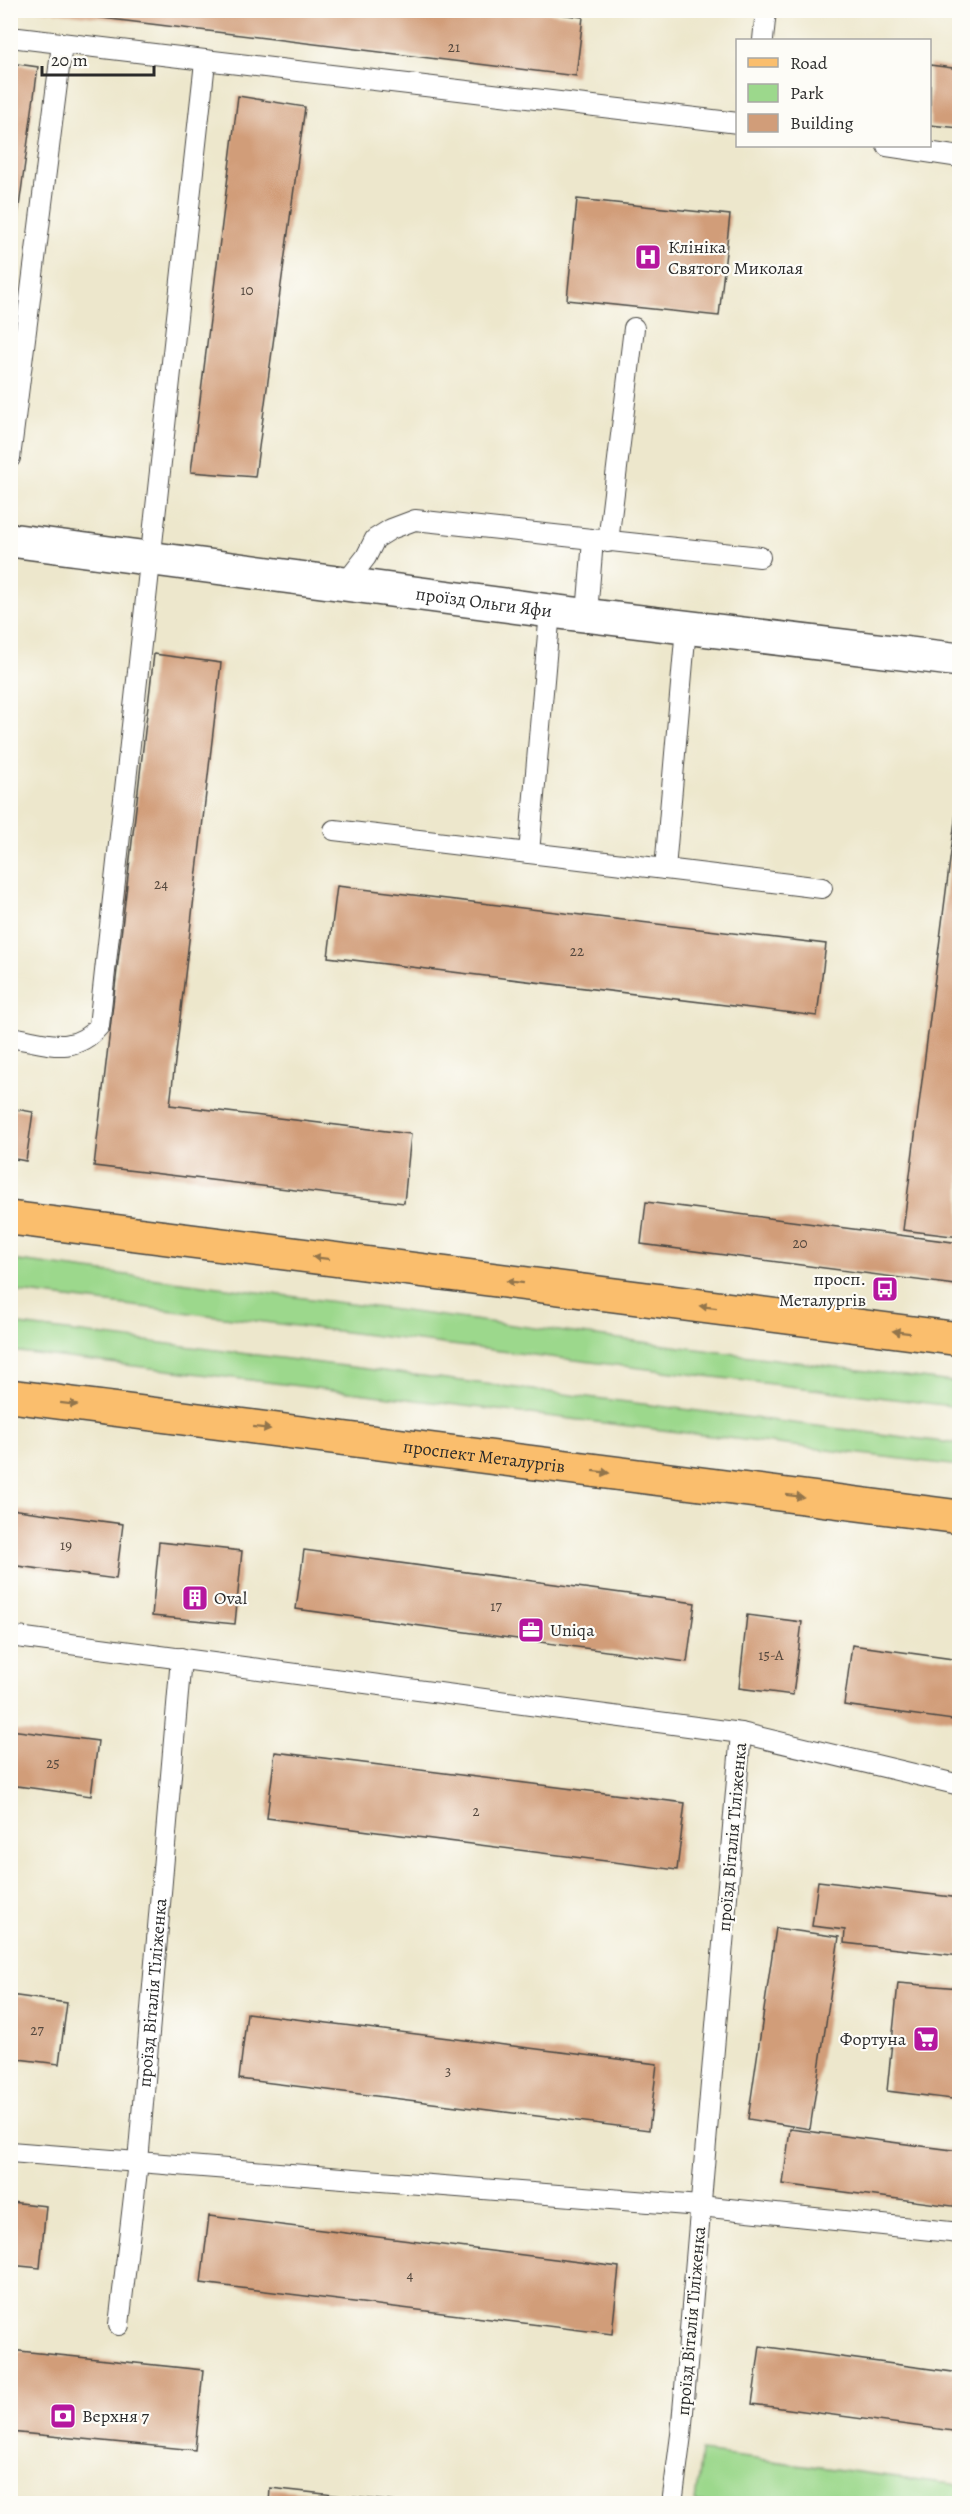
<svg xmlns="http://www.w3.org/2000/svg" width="970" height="2514" font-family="Alegreya,serif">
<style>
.green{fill:#9cd88c;stroke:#64825c;stroke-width:1.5}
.building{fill:#d19d79}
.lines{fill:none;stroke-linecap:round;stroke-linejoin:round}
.lane-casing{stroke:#484743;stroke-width:22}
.street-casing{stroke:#484743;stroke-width:36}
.primary-casing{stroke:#484743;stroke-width:36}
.lane{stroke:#fff;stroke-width:20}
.street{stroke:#fff;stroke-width:33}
.primary{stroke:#fabe6d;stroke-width:33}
.oneway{fill:#92744c}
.labels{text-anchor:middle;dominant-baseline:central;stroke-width:4.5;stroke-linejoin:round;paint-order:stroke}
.number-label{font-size:15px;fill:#54483e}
.poi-label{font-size:18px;fill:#2b2b2b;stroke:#fdfcf7;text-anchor:start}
.street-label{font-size:18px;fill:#2b2b2b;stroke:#fdfcf7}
</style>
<rect width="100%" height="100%" fill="#fdfcf7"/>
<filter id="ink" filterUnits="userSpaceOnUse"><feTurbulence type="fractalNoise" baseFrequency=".0167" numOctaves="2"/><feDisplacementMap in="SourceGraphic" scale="12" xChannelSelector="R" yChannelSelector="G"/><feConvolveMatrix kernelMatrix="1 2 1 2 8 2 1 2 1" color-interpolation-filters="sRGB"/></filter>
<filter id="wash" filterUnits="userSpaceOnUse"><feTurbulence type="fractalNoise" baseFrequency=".008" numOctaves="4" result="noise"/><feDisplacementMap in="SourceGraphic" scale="24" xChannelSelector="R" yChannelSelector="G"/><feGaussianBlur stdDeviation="1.35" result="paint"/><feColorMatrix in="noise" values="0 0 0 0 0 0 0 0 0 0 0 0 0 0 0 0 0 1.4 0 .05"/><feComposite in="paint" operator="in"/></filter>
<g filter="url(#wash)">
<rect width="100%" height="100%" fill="#ede7cc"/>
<g class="green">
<path d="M11 1260 959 1383V1407L11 1291Z"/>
<path d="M11 1324 959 1444V1466L11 1351Z"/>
<path d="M701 2452 959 2485V2503H695Z"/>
</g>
<g id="blocks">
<g class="building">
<path d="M37 10H526L583 17 576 76Z"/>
<path d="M10 63 38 67 12 258H10Z"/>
<path d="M930 65 960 69V128L930 125Z"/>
<path d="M238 96 305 107 255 477 191 472Z"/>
<path d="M577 199 730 215 719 316 567 300Z"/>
<path d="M154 654 221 663 170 1105 411 1134 404 1203 94 1166Z"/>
<path d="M958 797 960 798V1237L903 1230Z"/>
<path d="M337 886 826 944 817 1016 328 957Z"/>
<path d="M10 1108 33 1112 26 1161 10 1158Z"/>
<path d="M646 1202 960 1243 955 1285 641 1244Z"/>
<path d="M10 1509 123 1524 116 1579 10 1565Z"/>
<path d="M159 1542 242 1551 235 1624 152 1616Z"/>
<path d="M304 1550 695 1603 687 1662 296 1609Z"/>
<path d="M747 1615 802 1622 793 1695 739 1688Z"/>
<path d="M852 1645 960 1660V1721L844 1705Z"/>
<path d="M10 1730 98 1741 91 1796 10 1785Z"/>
<path d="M275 1752 685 1803 677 1870 267 1818Z"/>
<path d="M818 1881 960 1898V1956L844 1943 845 1930 812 1926Z"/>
<path d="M776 1928 839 1937 810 2129 748 2119Z"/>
<path d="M898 1983 960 1988V2100L887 2091Z"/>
<path d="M10 1995 67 2003 59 2064 10 2058Z"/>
<path d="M247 2013 657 2064 649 2130 239 2079Z"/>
<path d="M790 2129 960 2151V2207L783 2184Z"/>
<path d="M10 2202 46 2206 40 2268 10 2265Z"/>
<path d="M209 2216 619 2267 612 2334 201 2283Z"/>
<path d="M760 2346 960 2373V2432L752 2404Z"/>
<path d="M10 2350 203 2370 195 2450 10 2432Z"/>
<path d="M270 2488 397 2502V2504H269Z"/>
</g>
</g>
</g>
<g filter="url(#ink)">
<use href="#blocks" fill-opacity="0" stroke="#484743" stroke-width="1.5"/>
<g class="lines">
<defs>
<g id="lane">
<path d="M10 37 738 123"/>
<path d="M763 40 766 10"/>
<path d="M887 146 960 157"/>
<path d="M10 458 62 44"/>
<path d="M608 542 634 328"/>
<path d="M345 584 366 557 375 539 391 529 415 520 760 557"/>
<path d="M550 611 529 853 665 869 686 627"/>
<path d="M587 614 593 540"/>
<path d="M334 830 529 853"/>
<path d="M665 869 822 888"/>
<path d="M10 1037C45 1042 73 1057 99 1026L205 62"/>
<path d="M10 1636 741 1733 681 2435 672 2504"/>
<path d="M741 1733 960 1785"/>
<path d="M10 2152 700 2206 960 2233"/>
<path id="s1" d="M119 2325 138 2162 181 1658"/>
</g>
<g id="street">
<path id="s2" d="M10 540 550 611 960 660"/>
</g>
<g id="primary">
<path d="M10 1218 960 1339"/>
<path id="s3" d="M10 1396 960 1517"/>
</g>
</defs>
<use href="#lane" class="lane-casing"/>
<use href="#street" class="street-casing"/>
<use href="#primary" class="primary-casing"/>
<use href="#lane" class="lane"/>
<use href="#street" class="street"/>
<use href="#primary" class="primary"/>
</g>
<defs><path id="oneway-solid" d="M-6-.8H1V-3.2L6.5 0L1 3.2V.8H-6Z" transform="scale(1.5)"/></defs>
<g class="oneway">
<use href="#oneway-solid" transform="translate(321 1258) rotate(-173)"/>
<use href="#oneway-solid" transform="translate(515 1282) rotate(-173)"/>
<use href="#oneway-solid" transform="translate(708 1307) rotate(-173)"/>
<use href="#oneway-solid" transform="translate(901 1332) rotate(-173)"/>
<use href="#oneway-solid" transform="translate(69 1404) rotate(7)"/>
<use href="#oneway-solid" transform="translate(262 1428) rotate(7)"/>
<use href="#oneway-solid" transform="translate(601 1472) rotate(7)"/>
<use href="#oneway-solid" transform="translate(795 1496) rotate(7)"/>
</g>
</g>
<defs>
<symbol id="hospital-square" viewBox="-11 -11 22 22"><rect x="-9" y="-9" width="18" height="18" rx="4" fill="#b5179e" stroke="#fdfcf7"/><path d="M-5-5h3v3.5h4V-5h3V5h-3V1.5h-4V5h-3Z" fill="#fff"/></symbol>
<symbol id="bus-square" viewBox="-11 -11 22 22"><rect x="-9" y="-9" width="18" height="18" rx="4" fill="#b5179e" stroke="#fdfcf7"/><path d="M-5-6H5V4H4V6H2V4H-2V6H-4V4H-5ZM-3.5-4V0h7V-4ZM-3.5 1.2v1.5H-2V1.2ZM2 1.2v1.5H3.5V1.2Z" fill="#fff"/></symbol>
<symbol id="building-square" viewBox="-11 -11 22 22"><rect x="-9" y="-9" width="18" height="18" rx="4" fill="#b5179e" stroke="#fdfcf7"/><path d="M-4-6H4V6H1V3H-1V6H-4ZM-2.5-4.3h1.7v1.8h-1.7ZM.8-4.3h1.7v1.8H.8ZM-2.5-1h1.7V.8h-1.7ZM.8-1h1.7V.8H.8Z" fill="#fff"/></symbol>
<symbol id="office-square" viewBox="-11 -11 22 22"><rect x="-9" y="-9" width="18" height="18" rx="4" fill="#b5179e" stroke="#fdfcf7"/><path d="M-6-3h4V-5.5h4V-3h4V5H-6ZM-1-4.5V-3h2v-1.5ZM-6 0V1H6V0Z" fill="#fff"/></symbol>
<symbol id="supermarket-square" viewBox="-11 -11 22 22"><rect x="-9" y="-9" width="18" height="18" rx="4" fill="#b5179e" stroke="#fdfcf7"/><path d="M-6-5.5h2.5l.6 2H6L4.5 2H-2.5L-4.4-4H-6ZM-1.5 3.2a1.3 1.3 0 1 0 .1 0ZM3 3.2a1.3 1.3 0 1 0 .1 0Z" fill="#fff"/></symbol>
<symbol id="bank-square" viewBox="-11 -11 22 22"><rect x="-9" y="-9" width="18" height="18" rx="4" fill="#b5179e" stroke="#fdfcf7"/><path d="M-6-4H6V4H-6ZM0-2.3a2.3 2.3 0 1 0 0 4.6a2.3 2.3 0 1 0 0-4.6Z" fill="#fff"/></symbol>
</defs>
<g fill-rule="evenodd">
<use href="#hospital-square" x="633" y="242" width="30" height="30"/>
<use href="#bus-square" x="870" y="1274" width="30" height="30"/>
<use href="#building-square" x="180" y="1583" width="30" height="30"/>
<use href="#office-square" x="516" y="1615" width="30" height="30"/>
<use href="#supermarket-square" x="911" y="2024" width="30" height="30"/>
<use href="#bank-square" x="48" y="2401" width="30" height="30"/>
</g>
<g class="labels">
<g class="number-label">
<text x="454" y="47">21</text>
<text x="247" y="290">10</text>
<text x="161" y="884">24</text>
<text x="577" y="951">22</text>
<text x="800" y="1243">20</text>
<text x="66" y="1545">19</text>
<text x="496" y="1606">17</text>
<text x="771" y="1655">15-А</text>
<text x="53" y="1763">25</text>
<text x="476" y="1811">2</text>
<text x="37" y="2030">27</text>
<text x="448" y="2071">3</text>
<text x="410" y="2275">4</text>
</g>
<g class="poi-label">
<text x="668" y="247">Клініка<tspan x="668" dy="21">Святого Миколая</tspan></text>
<text x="866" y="1279" text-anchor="end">просп.<tspan x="866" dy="21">Металургів</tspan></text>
<text x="214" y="1598">Oval</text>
<text x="550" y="1630">Uniqa</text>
<text x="906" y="2039" text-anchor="end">Фортуна</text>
<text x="82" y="2416">Верхня 7</text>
</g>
<g class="street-label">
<text stroke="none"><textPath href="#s2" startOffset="478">проїзд Ольги Яфи</textPath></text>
<text stroke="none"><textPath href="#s3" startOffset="478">проспект Металургів</textPath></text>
<text transform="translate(732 1837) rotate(-85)">проїзд Віталія Тіліженка</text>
<text stroke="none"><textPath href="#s1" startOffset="334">проїзд Віталія Тіліженка</textPath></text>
<text transform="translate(691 2321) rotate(-85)">проїзд Віталія Тіліженка</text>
</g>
</g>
<rect width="970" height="2514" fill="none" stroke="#fdfcf7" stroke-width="36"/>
<rect x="736" y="39" width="195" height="108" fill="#fdfcf7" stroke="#a9a8a5" stroke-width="1.5"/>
<rect x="748" y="58" width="30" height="9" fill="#fabe6d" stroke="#a9a8a5" stroke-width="1.5"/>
<text x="790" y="69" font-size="18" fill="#2b2b2b">Road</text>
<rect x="748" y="84" width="30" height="18" fill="#9cd88c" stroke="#a9a8a5" stroke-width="1.5"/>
<text x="790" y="99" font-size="18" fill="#2b2b2b">Park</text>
<rect x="748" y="114" width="30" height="18" fill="#d19d79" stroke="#a9a8a5" stroke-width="1.5"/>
<text x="790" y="129" font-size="18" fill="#2b2b2b">Building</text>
<path d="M42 66v9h112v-9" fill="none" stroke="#2b2b2b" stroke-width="3"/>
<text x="51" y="66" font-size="18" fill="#2b2b2b" stroke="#fdfcf7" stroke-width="4.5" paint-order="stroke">20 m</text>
</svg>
